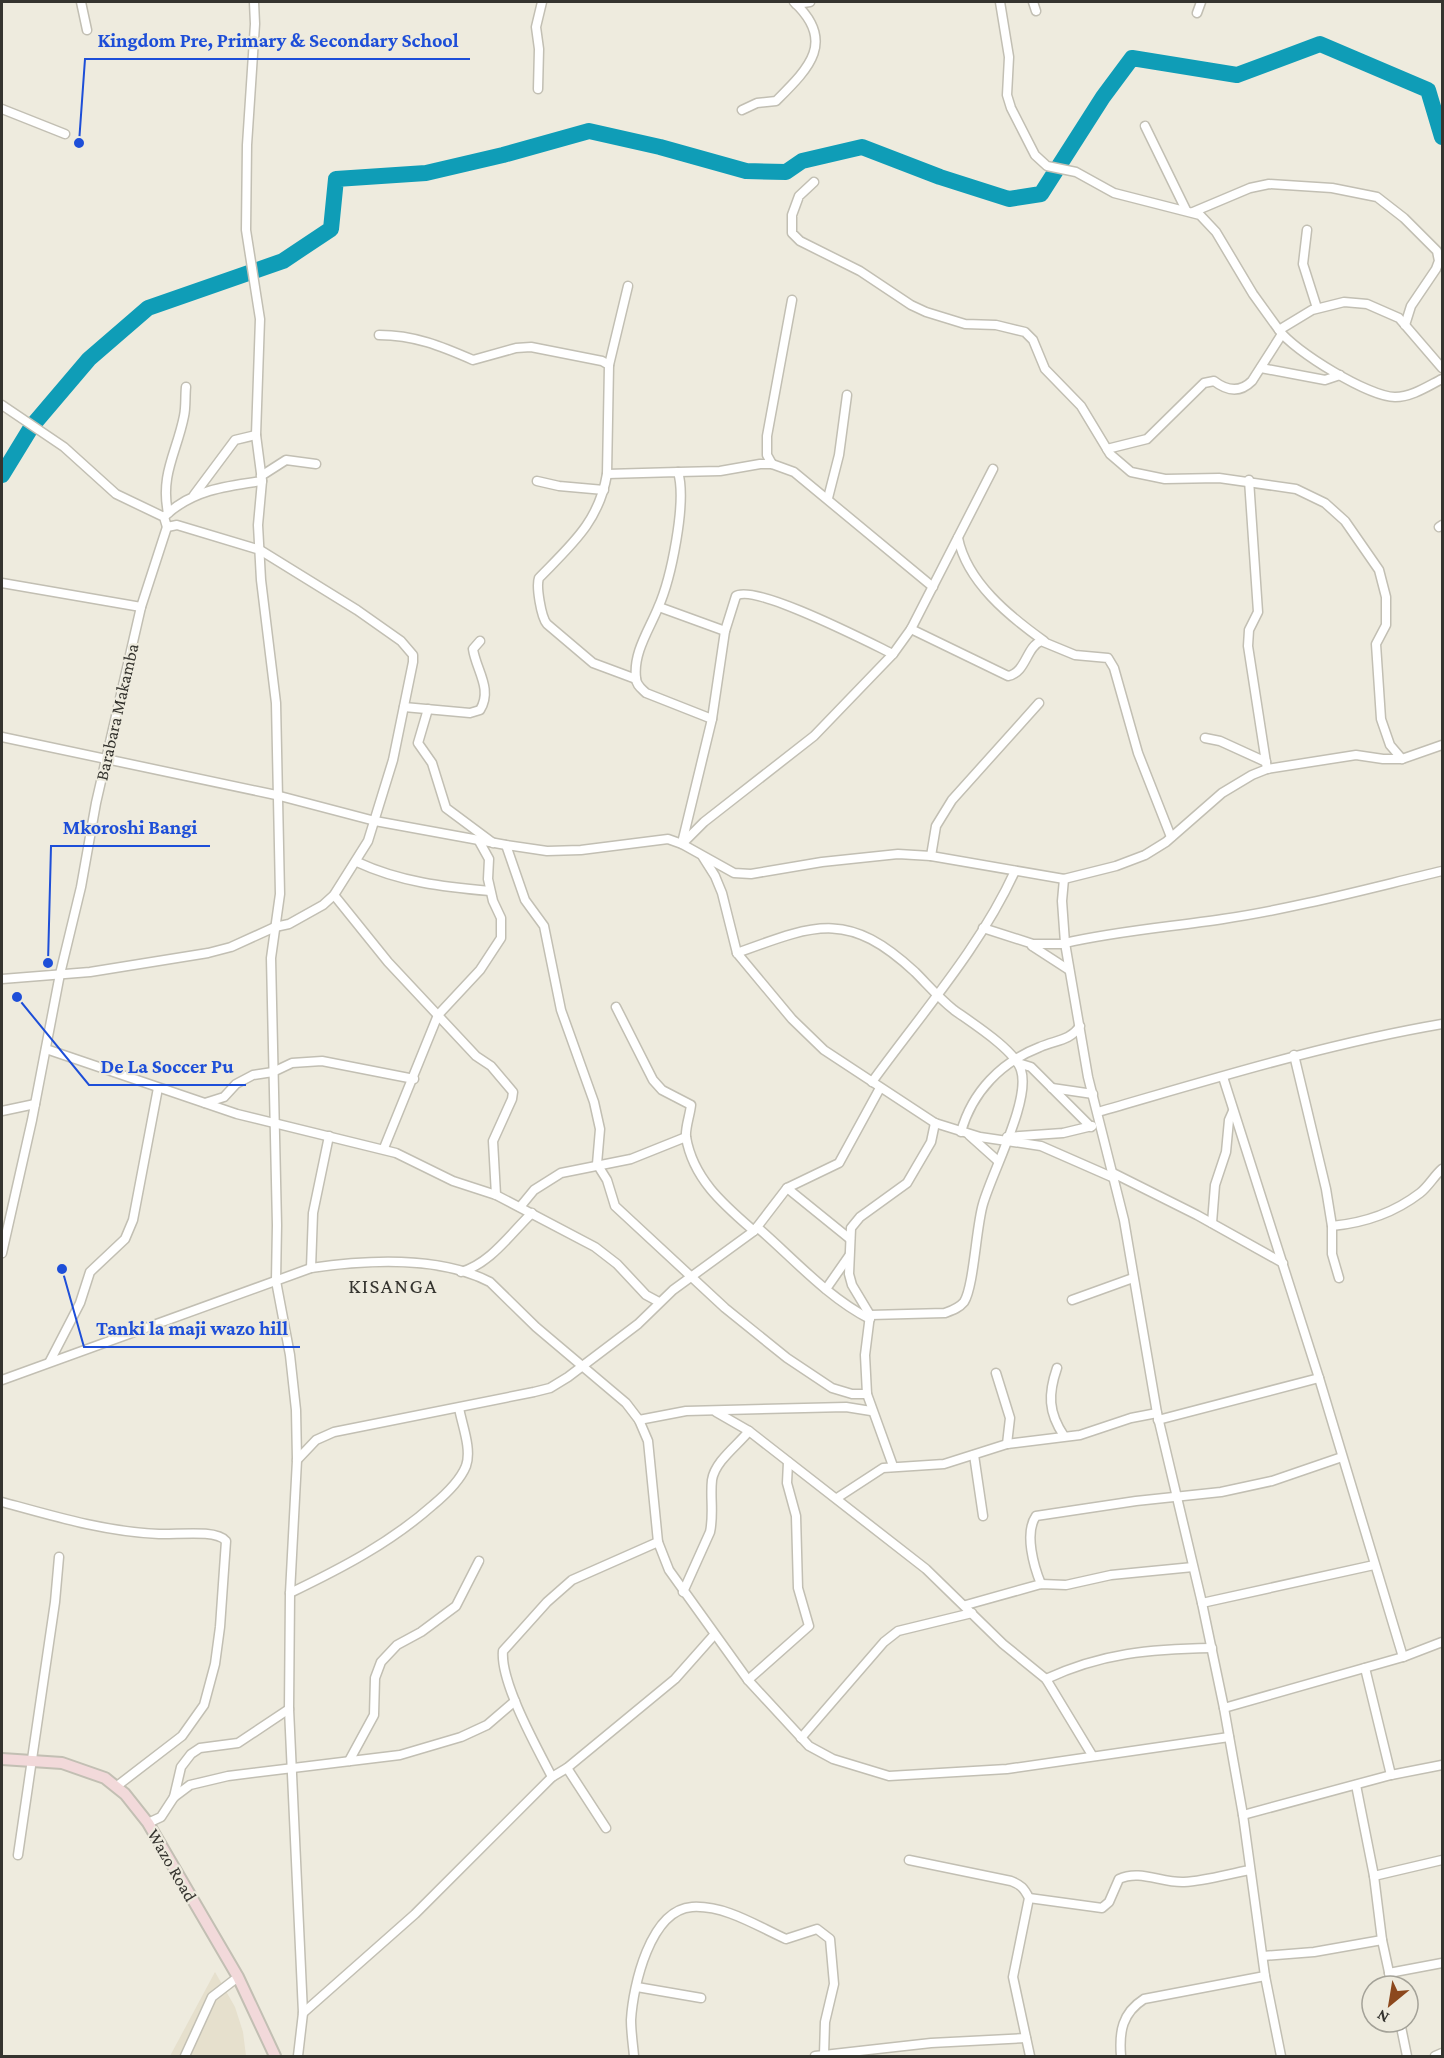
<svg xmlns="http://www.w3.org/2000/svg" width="1444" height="2058" font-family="'Crimson Pro',serif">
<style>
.built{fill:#e6e0cd}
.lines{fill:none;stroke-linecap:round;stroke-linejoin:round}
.river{stroke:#0f9db7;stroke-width:16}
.minor-casing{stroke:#c2bfb3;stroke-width:11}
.secondary-casing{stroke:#c2bfb3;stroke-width:14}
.minor{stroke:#fff;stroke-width:8}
.secondary{stroke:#f2d9da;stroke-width:10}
.labels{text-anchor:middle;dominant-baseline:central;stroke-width:4.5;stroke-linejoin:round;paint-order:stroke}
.street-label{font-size:18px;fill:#35342f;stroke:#eeebde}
.quarter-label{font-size:21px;letter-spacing:1.5px;fill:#35342f;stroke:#eeebde}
.leader{fill:none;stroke:#1d4ed8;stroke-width:2}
.callout-dot{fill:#1d4ed8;stroke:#eeebde;stroke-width:2}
.callout-label{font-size:20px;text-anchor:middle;font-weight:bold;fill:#1d4ed8;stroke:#eeebde;stroke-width:4.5;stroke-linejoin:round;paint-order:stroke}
</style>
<rect width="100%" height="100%" fill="#eeebde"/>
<path class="built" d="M215 1972 235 2007 243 2032 246 2056H170Z"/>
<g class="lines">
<path class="river" d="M2 475 32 426 89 359 148 308 283 261 331 229 336 179 426 173 503 155 589 131 660 147 746 171 786 172 802 161 862 147 940 177 1009 199 1041 194 1103 97 1132 58 1237 75 1320 44 1428 90 1442 137"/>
<defs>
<g id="minor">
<path d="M81 2 87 30"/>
<path d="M254 2 255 24 247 145 246 230 260 319 256 435 262 481 258 525 261 580 276 703 280 894 271 958 277 1225 276 1281 290 1355 296 1410 297 1460 290 1593 289 1709 303 2013 298 2056"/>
<path d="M1000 2 1009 57 1007 95 1011 108 1035 155 1047 166 1076 172 1114 193 1200 215 1216 232 1253 294 1279 330 1312 310 1344 302 1367 304 1399 318 1442 368"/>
<path d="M1033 2 1036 11"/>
<path d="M796 4 810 2"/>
<path d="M1197 13 1201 2"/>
<path d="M538 89 539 49 536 27 542 2"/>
<path d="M2 109 65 134"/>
<path d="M742 110 757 103 776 101C808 69 837 42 794 2"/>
<path d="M1145 126 1186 210"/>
<path d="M814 182 799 196 792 215V233L800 241 860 271 911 305 926 312 965 324 996 325 1025 332 1033 340 1045 369 1081 406 1110 454 1131 472 1165 479 1219 478 1296 489 1325 503 1345 521 1379 570 1386 597V625L1376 644 1381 719 1390 745 1402 759"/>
<path d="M1193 212 1250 188 1269 184 1332 188 1377 197 1404 218 1437 251 1439 261 1436 269 1411 306 1405 325"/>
<path d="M1307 230 1303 264 1317 308"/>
<path d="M1279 330C1294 351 1369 397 1395 397 1412 397 1428 386 1442 379"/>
<path d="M379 335C414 335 441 346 473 360L516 348 531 347 602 361 609 365 607 474C599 522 571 545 539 578 536 586 541 617 547 624L593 663 636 679"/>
<path d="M609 365 628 286"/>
<path d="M1261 368 1325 380 1340 375"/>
<path d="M2 405 64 447 116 494 164 517 167 527 177 525 260 550 357 610 401 641 413 655V662L393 760 368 841 334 895 323 905 289 924 275 927 231 947 208 953 90 972 2 979"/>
<path d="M1107 449 1147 439 1204 383 1214 381C1227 391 1240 393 1252 381L1282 334"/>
<path d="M772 464 767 455V436L792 300"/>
<path d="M678 472 720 471 760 464H772L794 472 933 587"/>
<path d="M607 474 678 472C687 502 671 579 658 608 649 630 633 653 636 678 636 685 641 688 646 693L712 719"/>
<path d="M261 476 286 460 316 464"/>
<path d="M1249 480 1258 612 1249 630 1248 646 1267 769"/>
<path d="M537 481 559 486 604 490"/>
<path d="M194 495 235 440 256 435"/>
<path d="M828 498 839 455 847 395"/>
<path d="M168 513C160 474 177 452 184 416 186 407 185 397 186 387"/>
<path d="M166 515C193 490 226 486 262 481"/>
<path d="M1439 527 1442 525"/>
<path d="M958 538C967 582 1009 616 1044 641"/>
<path d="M2 583 141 607"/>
<path d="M659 607 725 631"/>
<path d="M911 629 1008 676C1026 673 1026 647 1041 641L1075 655 1108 658 1114 668 1138 753 1171 837"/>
<path d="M404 707 470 713 480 710C493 689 476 670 473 649L480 641"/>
<path d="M428 709 418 743 432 763 446 808 493 843"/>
<path d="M2 737 276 795 375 821 506 845 547 851 581 850 668 839 682 844 734 873 751 874 822 862 898 854 931 856 1064 879 1116 866 1145 855 1166 842 1222 793 1252 775 1267 769 1356 755 1383 759H1402L1442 745"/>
<path d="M1205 738 1220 741 1266 762"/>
<path d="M682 843 712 719 725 631 736 596C754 583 870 643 893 654"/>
<path d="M682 844 704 822 814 736 893 654 911 629 993 469"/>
<path d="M506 845 525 900 544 926 561 1010 594 1102 600 1129 597 1164 607 1180 615 1206 725 1308 787 1358 832 1388 852 1394H867"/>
<path d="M931 856 936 826 952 800 1039 703"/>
<path d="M703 857 715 876 722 893 737 953 792 1019 824 1050 935 1123 980 1137 1041 1146 1114 1178"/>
<path d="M357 862C400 882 444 887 490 891"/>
<path d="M1064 879 1062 901 1065 943 1088 1077 1124 1220 1157 1413 1202 1603 1224 1708 1243 1815 1265 1976 1281 2056"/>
<path d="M334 895 388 962 476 1056 491 1066 513 1092 512 1099 493 1141 496 1195"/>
<path d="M983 928 1033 944H1065"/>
<path d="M1065 943C1117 931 1170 927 1223 919 1297 908 1370 888 1442 871"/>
<path d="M1032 946 1069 970"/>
<path d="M737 953C816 924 848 910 915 972 928 985 939 998 954 1010 972 1023 1015 1050 1021 1070 1031 1100 992 1172 983 1204 976 1227 974 1286 964 1302 959 1308 953 1310 945 1313L870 1315"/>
<path d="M616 1007 653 1080 662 1090 691 1105C690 1115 685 1128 686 1137 693 1179 724 1205 754 1231"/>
<path d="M46 1049 237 1114 396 1153 453 1181 496 1195 595 1247 617 1264 646 1295 659 1302"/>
<path d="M1294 1055 1326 1189 1332 1226V1254L1339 1278"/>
<path d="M1018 1063 1031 1067 1091 1127"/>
<path d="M1223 1077 1319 1378 1403 1657"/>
<path d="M872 1082C921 1014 980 948 1015 871"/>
<path d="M1052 1088 1093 1094"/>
<path d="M205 1103 224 1097 236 1084 253 1075 273 1072 292 1063 322 1061 414 1079"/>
<path d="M2 1111 35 1104"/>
<path d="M1098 1112C1213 1079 1325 1044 1442 1024"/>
<path d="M961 1132C972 1092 1001 1062 1040 1047 1056 1040 1070 1041 1080 1026"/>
<path d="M969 1135 998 1161"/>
<path d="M1007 1137 1063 1133 1092 1126"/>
<path d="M384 1148 438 1015 480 970 501 938V918L493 901 488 879 489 859 479 841"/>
<path d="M1113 1173 1197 1215 1283 1263"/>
<path d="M787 1188 850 1239"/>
<path d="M520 1207 534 1190 561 1173 631 1159 686 1137"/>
<path d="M1212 1223 1215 1185 1226 1152 1229 1120 1233 1111"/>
<path d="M1332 1226C1364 1223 1394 1213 1420 1193 1428 1187 1434 1176 1442 1169"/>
<path d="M757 1227C793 1258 827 1297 870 1319"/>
<path d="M2 1253 32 1120 60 974 81 887 96 803 141 607 167 527"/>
<path d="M311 1268 313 1213 329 1136"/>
<path d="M461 1272C491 1263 510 1234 532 1213"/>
<path d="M826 1289 849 1256"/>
<path d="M1072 1300 1133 1278"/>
<path d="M50 1361 80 1303 90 1272 125 1239 133 1220 158 1088"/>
<path d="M1057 1368C1048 1394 1048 1412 1064 1436"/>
<path d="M996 1373 1010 1418 1007 1444"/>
<path d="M2 1380 311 1268C366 1260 440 1256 490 1282L536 1327 626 1403 639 1420 648 1441 658 1542 669 1570 748 1680 809 1746 833 1759 889 1776 1007 1769 1229 1737"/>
<path d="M716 1412 749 1431 926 1569 1003 1644 1046 1679 1092 1755"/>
<path d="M639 1420 686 1411 846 1407 871 1411"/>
<path d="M1158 1420 1319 1378"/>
<path d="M974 1455 983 1516"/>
<path d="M297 1460 316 1440 334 1432 534 1392 550 1388 568 1377 638 1324 673 1290 754 1231 787 1188 839 1163 880 1088"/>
<path d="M893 1466 867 1394 865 1355 870 1315 852 1285 849 1274 851 1228 860 1217 907 1183 931 1142 935 1123"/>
<path d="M837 1498 883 1468 944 1464 1007 1444 1080 1435 1131 1418 1157 1413"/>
<path d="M2 1502C53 1516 106 1532 159 1534 176 1535 216 1529 226 1541L220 1627 215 1664 204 1705 182 1736 117 1786"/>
<path d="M1041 1584C1034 1567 1024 1533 1036 1516L1136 1501 1221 1492 1272 1481 1342 1457"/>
<path d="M683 1592 710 1532C714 1514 710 1497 712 1480 715 1461 738 1445 749 1431"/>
<path d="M290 1593C342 1568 390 1543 433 1505 445 1495 460 1481 466 1466 472 1449 462 1425 459 1408"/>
<path d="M1202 1603 1374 1565"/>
<path d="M966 1605 1041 1584 1066 1585 1111 1575 1193 1567"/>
<path d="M1365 1668 1391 1775"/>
<path d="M1046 1679C1102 1653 1150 1649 1212 1648"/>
<path d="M748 1680 809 1626 798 1588 796 1516 787 1483 788 1462"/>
<path d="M1224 1708 1403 1657 1442 1642"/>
<path d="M801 1738 884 1642 898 1631 972 1613"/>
<path d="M349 1761 374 1715 375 1678 381 1662 397 1645 421 1632 456 1606 479 1561"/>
<path d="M567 1768 606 1828"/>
<path d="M552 1777C537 1748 500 1682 503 1651L547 1602 572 1580 658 1542"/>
<path d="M1356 1785 1374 1876 1382 1940 1392 1986"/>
<path d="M174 1797 181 1767 191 1754 200 1748 238 1743 289 1709"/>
<path d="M1243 1815 1391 1775 1442 1765"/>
<path d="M148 1823 161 1817 174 1797 190 1785 228 1776 400 1755 461 1737 487 1725 515 1701"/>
<path d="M18 1855 55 1602 59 1557"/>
<path d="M909 1860 1011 1881C1021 1885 1024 1888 1029 1898L1013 1977 1030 2056"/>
<path d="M1374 1876 1442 1860"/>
<path d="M1029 1898 1102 1908 1109 1902 1119 1879C1140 1869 1161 1883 1184 1882 1206 1881 1228 1874 1250 1870"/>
<path d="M1263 1956 1314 1952 1382 1940"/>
<path d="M1389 1973 1442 1963"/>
<path d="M637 1987 701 1998"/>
<path d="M303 2013 415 1914 552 1777 567 1768 675 1679 714 1635"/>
<path d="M1400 2022 1407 2056"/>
<path d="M185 2056 212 1997 238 1977"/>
<path d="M634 2056C633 2045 631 2032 631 2020 633 1986 650 1910 692 1907 725 1905 757 1926 786 1939L817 1929 830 1939 834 1984 825 2022 824 2055"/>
<path d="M815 2056 931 2043 1026 2038"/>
<path d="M1121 2056C1119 2032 1122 2013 1144 1999L1265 1976"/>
<path d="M1435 2056 1442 2053"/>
</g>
<path id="secondary" d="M2 1759 62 1763 105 1778 125 1794 148 1823 238 1977 275 2056"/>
</defs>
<use href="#minor" class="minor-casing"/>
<use href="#secondary" class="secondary-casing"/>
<use href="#minor" class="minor"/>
<use href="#secondary" class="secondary"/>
</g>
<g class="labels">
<g class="street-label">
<text transform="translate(117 712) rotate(-77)">Barabara Makamba</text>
<text transform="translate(172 1865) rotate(60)">Wazo Road</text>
</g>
<g class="quarter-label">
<text x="393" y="1286">KISANGA</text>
</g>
</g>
<path class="leader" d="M79 143L85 59H470M48 963L51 846H210M17 997L89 1085H246M62 1269L84 1347H300"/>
<g class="callout-dot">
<circle cx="79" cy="143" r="6"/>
<circle cx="48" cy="963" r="6"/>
<circle cx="17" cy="997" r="6"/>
<circle cx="62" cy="1269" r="6"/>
</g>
<g class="callout-label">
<text x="278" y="47">Kingdom Pre, Primary &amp; Secondary School</text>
<text x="130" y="834">Mkoroshi Bangi</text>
<text x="167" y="1073">De La Soccer Pu</text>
<text x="192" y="1335">Tanki la maji wazo hill</text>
</g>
<rect width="1444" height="2058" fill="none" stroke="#35342f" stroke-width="6"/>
<g transform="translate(1390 2004) rotate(210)"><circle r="28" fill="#eeebde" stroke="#a4a298" stroke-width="1.5"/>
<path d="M0-4.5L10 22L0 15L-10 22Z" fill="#8c481d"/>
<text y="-9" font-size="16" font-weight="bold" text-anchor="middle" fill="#35342f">N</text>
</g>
</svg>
